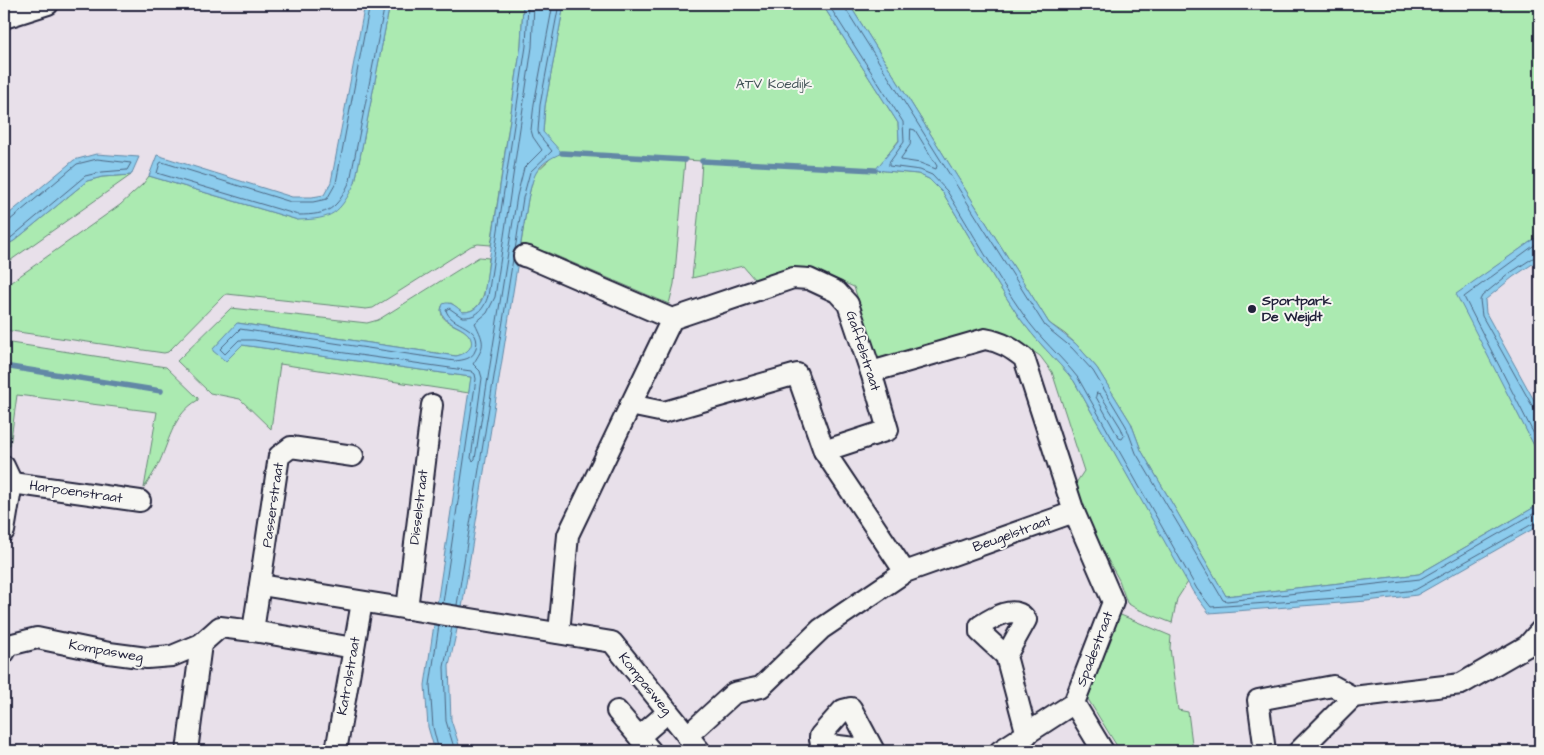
<svg xmlns="http://www.w3.org/2000/svg" width="1544" height="755" font-family="'Architects Daughter',sans-serif">
<style>
.green{fill:#abeab1;stroke:#668676}
.water{fill:#8ccced;stroke:#6288a6}
.lines{fill:none;stroke-linecap:round;stroke-linejoin:round}
.shore{stroke:#4c6682;stroke-width:1}
.stream{stroke:#6288a6;stroke-width:5.5}
.minor-casing{stroke:#22223b;stroke-width:24}
.minor{stroke:#f6f6f2;stroke-width:20}
.poi-dot{fill:#22223b;stroke:#f6f6f2;stroke-width:2}
.labels{text-anchor:middle;dominant-baseline:central;stroke-width:4;stroke-linejoin:round;paint-order:stroke}
.park-label{font-size:14px;fill:#445458;stroke:#f6f6f2}
.poi-label{font-size:14px;font-weight:bold;fill:#22223b;stroke:#f6f6f2;text-anchor:start}
.street-label{font-size:14px;fill:#22223b;stroke:#f6f6f2}
</style>
<rect width="100%" height="100%" fill="#e8e0ea"/>
<filter id="ink" filterUnits="userSpaceOnUse"><feTurbulence type="fractalNoise" baseFrequency=".02" numOctaves="2"/><feDisplacementMap in="SourceGraphic" scale="10" xChannelSelector="R" yChannelSelector="G"/><feConvolveMatrix kernelMatrix="1 2 1 2 8 2 1 2 1" color-interpolation-filters="sRGB"/></filter>
<g filter="url(#ink)">
<g class="green">
<path d="M390 4H523L521 45 491 245 478 244 471 246 373 308 366 309 227 294 223 296 168 352 164 353 4 330V287L120 205 143 184 149 176 298 220 355 183Z"/>
<path d="M564 4H822L898 123 899 140 876 170 918 174 929 179 943 193C968 234 992 277 1019 317 1035 340 1056 359 1074 381L1188 582 1177 599 1172 623 1137 609 1127 603 1119 580 1073 497 1076 483 1084 471 1052 372 1040 356 1017 340 1007 337 880 366 854 287 809 268 760 286 743 266 692 278 699 208 702 161 685 160 674 284 669 304 547 252 520 250 528 199 534 174 550 159 543 132 545 106Z"/>
<path d="M849 4H1540V235L1457 294 1540 457V504L1419 574 1226 596 1141 450 1131 423 1097 368 1076 344 1065 334 1049 323Z"/>
<path d="M131 175 4 265V246L14 241 87 181 102 177Z"/>
<path d="M479 257 489 258C486 276 488 312 463 312L451 303 442 306C437 322 456 324 466 332 479 343 468 354 456 356L238 323 213 349 214 351 226 361 242 345 471 377 469 393 280 364 271 429 240 399 210 393 177 361 231 308 367 323 378 320Z"/>
<path d="M4 342 166 367 198 398V400C174 414 170 438 160 461 155 471 150 479 144 488L157 412 17 395 10 446H4Z"/>
<path d="M1116 613 1171 636 1170 648 1178 710 1188 712 1193 751H1120L1086 696Z"/>
</g>
<g class="water">
<path d="M365 4H390L355 183C339 214 333 219 298 220L149 176 157 155 292 197H312L324 195 331 182Z"/>
<path d="M523 4H564L545 106 543 132 562 153C536 164 534 173 528 199L463 602 449 666 451 720 461 751H435L428 727 425 685 471 377 242 345 226 361 224 360 213 351V349L237 323 456 356C467 354 477 345 468 334 459 324 444 325 441 310L443 304C451 300 457 308 463 312 475 312 480 305 484 295L521 45Z"/>
<path d="M822 4H849L1049 323 1076 344 1097 368 1131 423 1141 450 1226 596 1419 574 1540 504V525L1417 595 1367 601 1209 613 1193 592 1074 381C1056 359 1035 340 1019 317 992 277 968 234 943 193L929 179 918 174 875 170 899 141 898 123Z"/>
<path d="M96 154 139 157 131 175 102 177 87 181 14 241 4 246V218L74 160Z"/>
<path d="M1540 235V259L1513 277 1485 300 1486 313 1540 411V457L1456 294Z"/>
</g>
<g class="lines">
<g class="shore">
<path d="M370 4 336 183 327 199 313 202H291L162 162 160 163 157 173 298 215C329 215 337 209 350 181L385 4"/>
<path d="M534 4 532 47 495 297 487 313 475 323C485 343 485 346 473 364L480 371 482 378 471 458 473 461 475 459 517 196 524 168 542 150 533 137 531 130 534 104 553 4"/>
<path d="M828 4 903 122 904 142 889 163V166L920 170 932 175 947 191C972 232 996 275 1023 314 1039 338 1061 356 1078 378L1197 589 1211 607 1366 596 1415 590 1536 522 1540 521"/>
<path d="M845 4V8L1045 326 1072 348 1093 371 1126 426 1136 453 1223 600 1227 601 1420 579 1540 510"/>
<path d="M911 129 915 130 937 166 936 169 920 163 901 160V158L910 145Z"/>
<path d="M4 222 9 221 77 164 97 159 131 163 127 170 102 172 85 176 12 237 4 241"/>
<path d="M1540 241 1464 297 1540 446"/>
<path d="M515 250 523 198 530 172 552 151 539 135 538 131 540 105 559 4"/>
<path d="M1540 255 1536 256 1510 273 1482 296 1480 300 1482 316 1534 409 1540 412"/>
<path d="M1097 393 1100 394 1121 428 1124 436 1122 439 1119 438 1096 397Z"/>
<path d="M443 603 476 379 475 374 471 371 254 340H239L225 354 220 349 240 329 455 361C463 360 472 359 475 351 485 325 450 327 446 310L449 308 462 317C477 318 484 309 488 296L526 46 528 4"/>
<path d="M457 605 513 259"/>
<path d="M439 625 430 685 433 727 439 751"/>
<path d="M452 627 444 667 446 721 455 751"/>
</g>
<g class="stream">
<path d="M562 153 685 160"/>
<path d="M702 161 875 170"/>
<path d="M4 366 161 391"/>
</g>
<defs>
<g id="minor">
<path d="M4 18 48 4"/>
<path d="M524 256 528 257 672 319"/>
<path d="M630 405 664 412 797 374 824 451 905 572"/>
<path d="M4 466 12 483 4 531"/>
<path d="M12 483 140 501"/>
<path d="M261 585 612 642 700 751"/>
<path d="M407 609 432 405"/>
<path d="M253 631 279 456 291 447 353 456"/>
<path d="M559 633 568 535 672 319 793 278 809 279 837 292 848 304 871 372 888 430 824 451"/>
<path d="M4 653 9 645 37 638 109 653 147 658 172 656 201 644 220 627 253 631 354 648"/>
<path d="M1006 656 980 632V626C992 618 1016 603 1026 620L1006 656 1027 735"/>
<path d="M1074 703 1103 751"/>
<path d="M617 711 639 737 668 712"/>
<path d="M687 736 734 693 761 687 821 629 905 572 1074 512 1024 358C1011 348 1002 342 985 339L871 372"/>
<path d="M639 737 651 751"/>
<path d="M872 750 830 745 824 744 820 740V736L843 710 851 708 874 751"/>
<path d="M187 751 201 644"/>
<path d="M336 751 362 602"/>
<path d="M1000 751 1074 703 1113 602 1074 512"/>
<path d="M1265 751 1258 700 1333 686 1353 697 1461 684 1527 646 1540 631"/>
<path d="M1299 751 1353 697"/>
</g>
</defs>
<use href="#minor" class="minor-casing"/>
<use href="#minor" class="minor"/>
</g>
</g>
<circle class="poi-dot" cx="1252" cy="309" r="5"/>
<g class="labels">
<g class="park-label">
<text x="774" y="84">ATV Koedijk</text>
</g>
<g class="poi-label">
<text x="1262" y="301">Sportpark<tspan x="1262" dy="16">De Weijdt</tspan></text>
</g>
<g class="street-label">
<text transform="translate(863 351) rotate(72)">Gaffelstraat</text>
<text transform="translate(76 492) rotate(8)">Harpoenstraat</text>
<text transform="translate(273 505) rotate(-82)">Passerstraat</text>
<text transform="translate(419 507) rotate(-83)">Disselstraat</text>
<text transform="translate(1012 534) rotate(-20)">Beugelstraat</text>
<text transform="translate(1095 649) rotate(-69)">Spadestraat</text>
<text transform="translate(106 651) rotate(10)">Kompasweg</text>
<text transform="translate(349 676) rotate(-80)">Katrolstraat</text>
<text transform="translate(645 684) rotate(51)">Kompasweg</text>
</g>
</g>
<rect width="1544" height="755" fill="none" stroke="#f6f6f2" stroke-width="20"/>
<rect x="10" y="10" width="1524" height="735" fill="none" stroke="#22223b" stroke-width="2" filter="url(#ink)"/>
</svg>
